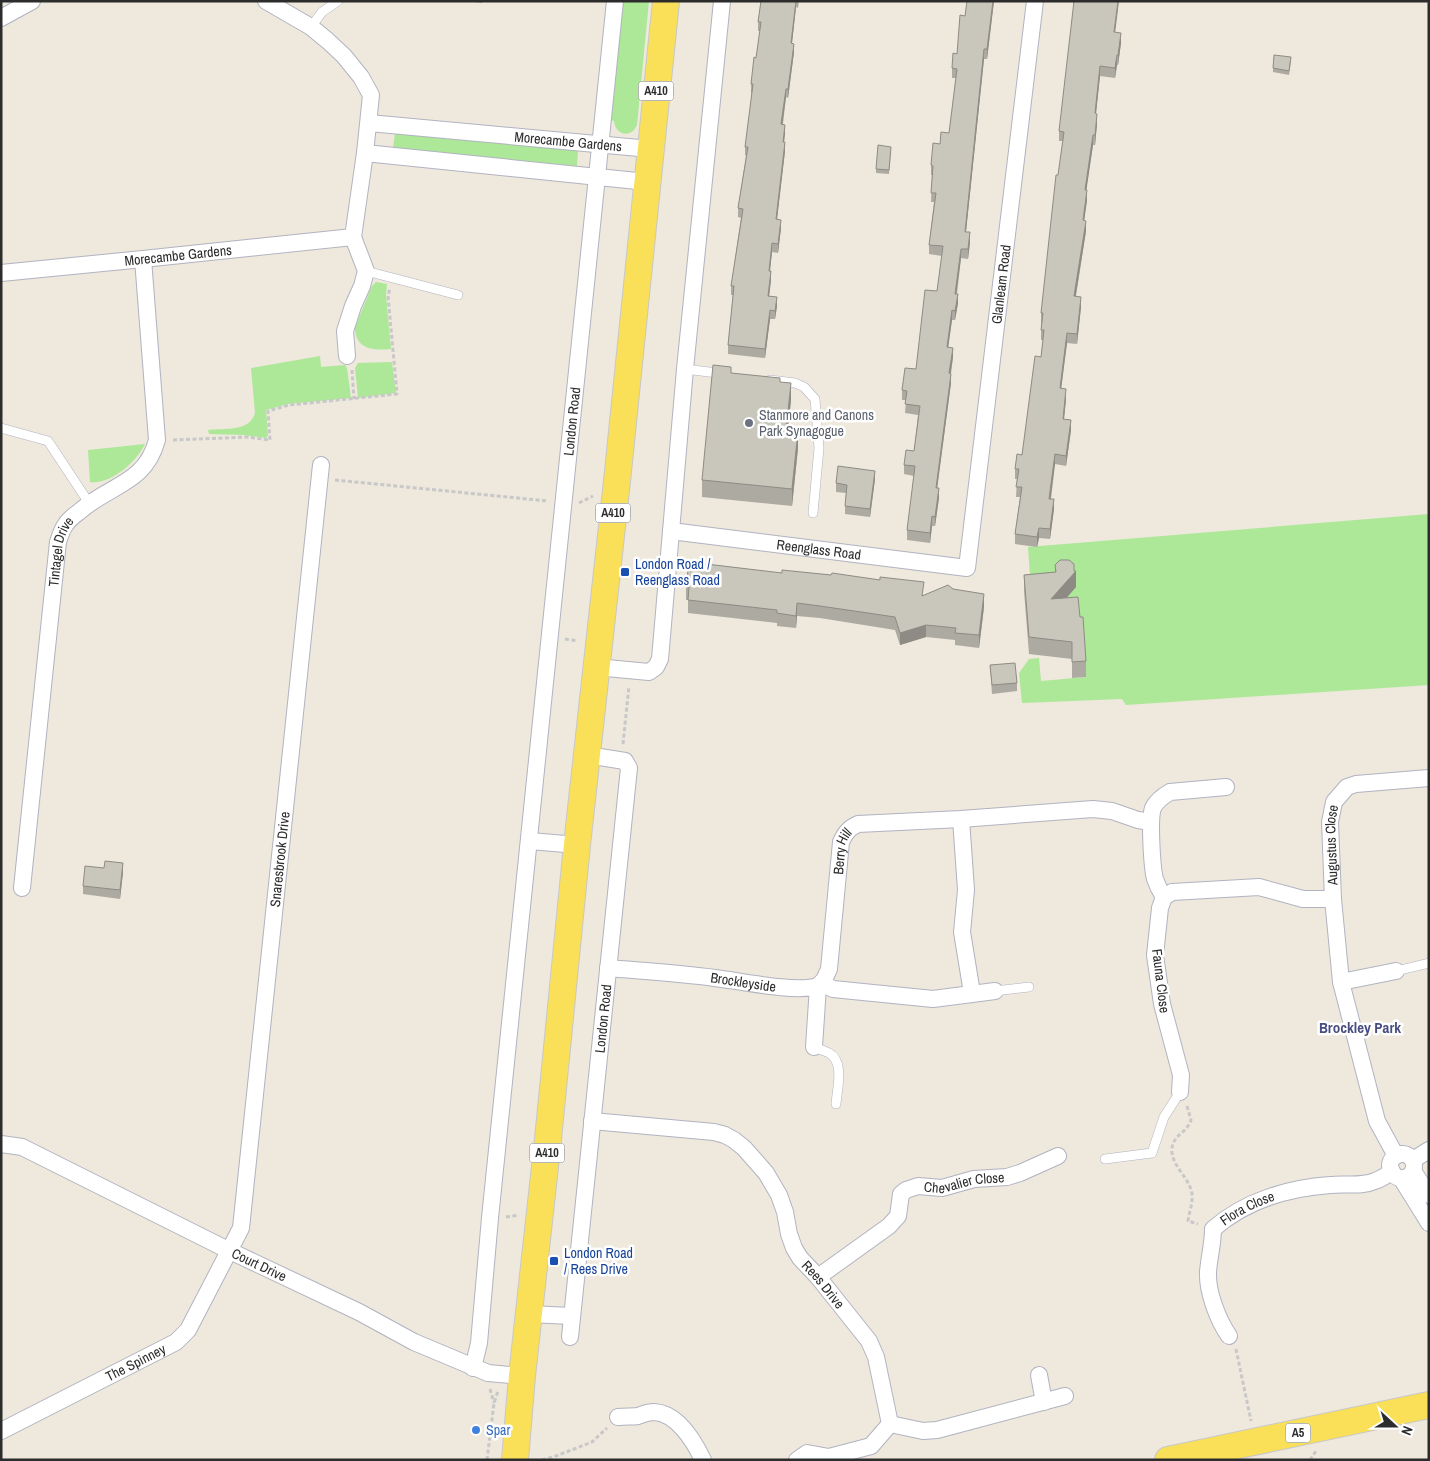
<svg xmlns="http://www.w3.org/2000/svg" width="1430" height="1461" font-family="'Archivo Narrow',sans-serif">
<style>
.green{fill:#ace897}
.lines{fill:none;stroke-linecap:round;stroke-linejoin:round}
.lane-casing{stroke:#b1b3c0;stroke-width:10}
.street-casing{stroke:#b1b3c0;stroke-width:18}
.primary-casing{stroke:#c8c8c8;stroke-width:28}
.path{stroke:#c8c8c8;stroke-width:3;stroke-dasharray:4 2.5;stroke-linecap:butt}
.lane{stroke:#fff;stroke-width:9}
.street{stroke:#fff;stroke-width:16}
.primary{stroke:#f9e058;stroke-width:26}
.wall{fill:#adaaa2}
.shaded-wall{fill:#8d8b84}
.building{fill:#c9c6bc;stroke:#8d8b84}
.worship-dot{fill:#6b7280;stroke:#fff;stroke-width:2}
.transit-dot{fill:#1a4fb4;stroke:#fff;stroke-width:2}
.shop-dot{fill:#3f7fe0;stroke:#fff;stroke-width:2}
.labels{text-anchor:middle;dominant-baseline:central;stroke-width:5;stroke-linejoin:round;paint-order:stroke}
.shield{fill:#fff;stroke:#6b6b6b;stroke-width:1}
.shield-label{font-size:12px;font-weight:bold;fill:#2c2c2c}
.street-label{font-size:14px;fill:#2c2c2c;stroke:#fff}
.worship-label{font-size:14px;fill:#5b616d;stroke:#fff;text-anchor:start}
.transit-label{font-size:14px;fill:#164399;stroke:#fff;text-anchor:start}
.shop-label{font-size:14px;fill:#366cbe;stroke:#fff;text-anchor:start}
.neighbourhood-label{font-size:15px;font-weight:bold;fill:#494e80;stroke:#fff}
</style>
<rect width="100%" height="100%" fill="#eee8dd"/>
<g class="green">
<path d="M621 1H649L637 125C631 139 615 135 614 121L609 120Z"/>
<path d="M395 133 578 151 577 166 393 148Z"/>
<path d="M376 282 387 284 386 295 391 349C373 351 355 349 355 327L372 286Z"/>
<path d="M320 356 321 367 345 365 347 368 351 398 288 404 266 410 268 435 266 438 244 435 209 434 208 430C224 428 250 432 255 413L251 368Z"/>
<path d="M392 362 396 393 358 398 355 368 358 363Z"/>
<path d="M145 444C137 461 111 485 90 482L88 450Z"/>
<path d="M1429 514V685L1126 705 1122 699 1022 703 1019 673 1029 659 1039 658 1041 681 1086 677 1061 595H1069L1074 589V580L1031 591 1028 547Z"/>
</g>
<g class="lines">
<defs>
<g id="lane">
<path d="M311 27 322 12 338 1"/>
<path d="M366 271 458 295"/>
<path d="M685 369 725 374"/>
<path d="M770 380 795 383 804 387 815 399 819 448 813 513"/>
<path d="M1 428 48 441 89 503"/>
<path d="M1396 971 1429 963"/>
<path d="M995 991 1029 987"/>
<path d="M814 1047C819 1049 825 1051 829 1053 845 1062 837 1089 836 1104"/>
<path d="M1105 1159 1152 1153 1164 1117 1180 1092"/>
</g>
<g id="street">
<path d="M1 18 32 1"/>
<path id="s1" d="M369 123 650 149"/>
<path d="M365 153 647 182"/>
<path id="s2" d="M1 273 143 259 353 237 365 153 371 95 361 77 344 56 328 41 311 27 266 1"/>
<path d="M347 356 345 331 353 306 362 286 366 271 353 237"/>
<path id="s3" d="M671 531 967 568 1035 1"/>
<path d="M596 667 649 672 656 667 660 659 685 369 722 1"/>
<path d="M961 819 966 890 962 932 972 993"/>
<path d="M530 841 577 845"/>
<path id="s4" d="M22 888 58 542C60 536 62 529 66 524 69 519 75 515 80 511 111 484 145 484 157 440L143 259"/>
<path d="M1164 897C1160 891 1157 885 1155 879 1152 867 1149 819 1153 808 1157 800 1163 796 1170 792L1226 787"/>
<path id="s5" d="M608 968C643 971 679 973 715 978 740 981 796 993 818 986L814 1047"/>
<path d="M1341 982 1396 971"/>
<path d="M821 983 833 989 933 999 995 991"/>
<path id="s6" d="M818 986 824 980 829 969 841 842C845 833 849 828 858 824L961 819 1093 809 1112 811 1138 820 1151 822"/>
<path d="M1180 1092 1181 1075 1162 1004 1155 955 1160 908 1164 897 1172 892 1259 887 1303 899H1333"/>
<path id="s7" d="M592 1121 714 1132 725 1135 734 1140 744 1148 766 1173 779 1195 785 1212 789 1234 794 1248 800 1258 818 1277 869 1341 876 1357 890 1424 923 1431 937 1430 1065 1396"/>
<path id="s8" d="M1 1144 22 1147 230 1251 359 1312 414 1342 488 1373 522 1376"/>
<circle cx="1402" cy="1166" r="12"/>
<path id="s9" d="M1396 1156 1377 1121 1341 982 1333 899 1330 822 1334 802 1347 787 1356 784 1429 778"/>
<path d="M1413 1160 1429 1150"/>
<path d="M1413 1171 1429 1195"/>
<path d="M1401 1178 1429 1223"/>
<path id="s10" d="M818 1277 889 1226 898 1216 901 1194 906 1190 918 1186 942 1188 974 1179 1007 1177 1020 1173 1058 1156"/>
<path d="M529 1314 572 1316"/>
<path id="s11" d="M1229 1336C1218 1320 1207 1292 1208 1272 1209 1258 1213 1244 1213 1229 1245 1201 1288 1188 1330 1185 1345 1183 1361 1187 1375 1181 1381 1179 1387 1175 1392 1171"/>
<path id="s12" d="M570 1337 629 768 625 761 587 755"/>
<path id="s13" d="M473 1368 479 1343 490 1218 615 1"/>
<path d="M1039 1375 1044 1402"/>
<path d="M618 1417C625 1416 632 1417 638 1416 644 1414 648 1412 654 1412 677 1413 694 1441 703 1460"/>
<path id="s14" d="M1 1431 176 1342 188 1330 241 1228 321 465"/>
<path d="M797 1460 807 1453 829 1457 871 1446 890 1424"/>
</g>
<g id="primary">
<path d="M515 1460 522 1376 548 1139 577 845 617 481 666 1"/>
<path d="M1168 1460 1429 1405"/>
</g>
</defs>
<use href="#lane" class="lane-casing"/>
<use href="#street" class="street-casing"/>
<use href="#primary" class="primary-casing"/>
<g class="path">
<path d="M352 370 354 399"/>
<path d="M173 440 247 437 270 440 268 411 289 405 397 394 388 296 390 288"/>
<path d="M335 480 548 501"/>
<path d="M579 503 593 496"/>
<path d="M565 639 578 641"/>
<path d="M623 744 629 686"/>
<path d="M1187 1106 1191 1120C1186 1134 1174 1134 1172 1148 1170 1165 1190 1178 1192 1194 1193 1203 1189 1213 1188 1221L1198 1224"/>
<path d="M506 1217 519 1215"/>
<path d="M1236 1349 1251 1421"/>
<path d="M490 1389 494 1403"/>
<path d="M487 1460 494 1403 498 1391"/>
<path d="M542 1460 556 1456 592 1442 607 1428"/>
<path d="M1310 1460 1316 1451"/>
</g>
<use href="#lane" class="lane"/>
<use href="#street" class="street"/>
<use href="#primary" class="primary"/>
</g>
<g class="wall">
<path d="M467 1H482V3Z"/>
<path d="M761 1H799L798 8 796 7 792 43 794 52 788 98 786 97 783 124 785 133 784 142 785 151 777 219 781 228 778 253 772 252 770 271 771 280 769 296 777 306 775 319H770L765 358 728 354V345L733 295H731V286L741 218 738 217V208L746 156 745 155V147L752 93H751V84L756 58 760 31H758V22Z"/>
<path d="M994 1 987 59H984L966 232 970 242 968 259 961 258 957 294 958 303 955 320H952L948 347 953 357 951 374V383L937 488 939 498 935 526H932L930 543 907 540V530L914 476 904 474V465L914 451 918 415 905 413 906 400H902V390L916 369 937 291 942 256 929 254V245L934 202H931L932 175H931V165L949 133 956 78H952V68L957 54 965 16Z"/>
<path d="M1115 33 1121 43 1118 65H1117L1115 78 1100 76 1096 113 1097 124 1095 145H1093L1086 190 1087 200 1084 220 1086 231 1076 296 1081 307 1077 344 1067 343 1061 388 1066 399 1064 419 1071 430 1066 466 1055 464 1051 499 1054 509 1050 539 1039 538 1037 547 1015 544V534L1020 497H1016L1017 479H1015V469L1022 455 1041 357 1043 340H1041V313L1063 141H1059V131Z"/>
<path d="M1291 61 1289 75 1273 72V68Z"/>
<path d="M891 151 889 174 876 173V169Z"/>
<path d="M731 373 780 382 791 400 788 430 798 448 792 506 702 497V480Z"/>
<path d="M875 479 870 517 845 514V506L846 493 836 492V483Z"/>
<path d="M1055 565 1076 587 1066 598 1080 617 1086 661V677L1072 678V659L1029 654 1024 591V575L1055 572Z"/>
<path d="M686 587 924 595 953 589 984 607 979 648 955 645V640L926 637 900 645 895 630 820 618 797 616 796 628 777 626V623L688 613V600H686Z"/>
<path d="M990 665 1017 683V691L992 694Z"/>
<path d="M123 872 120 899 83 894V886Z"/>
</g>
<g class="shaded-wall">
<path d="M796 1V7L791 52V43Z"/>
<path d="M993 1H994L987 59V49Z"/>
<path d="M1118 1H1119L1114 42V32Z"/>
<path d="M1121 33V43L1118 65V55Z"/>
<path d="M794 44V52L788 98V89Z"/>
<path d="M984 49V59L965 241V232Z"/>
<path d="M1117 55V65L1115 78V68Z"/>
<path d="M1100 66V76L1095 123V113Z"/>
<path d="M786 89V97L781 133V124Z"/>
<path d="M1097 114V124L1095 145V135Z"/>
<path d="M785 125V133L783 151V142Z"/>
<path d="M1093 135V145L1085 200V190Z"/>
<path d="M785 142V151L776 228V219Z"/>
<path d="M1087 190V200L1083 230V220Z"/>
<path d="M781 220V228L778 253V244Z"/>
<path d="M1086 221V231L1074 306V296Z"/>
<path d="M970 232V242L968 259V249Z"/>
<path d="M772 243V252L769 279V271Z"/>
<path d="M961 249V258L955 303V294Z"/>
<path d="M771 271V280L768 305V296Z"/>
<path d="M958 294V303L955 320V311Z"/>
<path d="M777 297V306L775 319V311Z"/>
<path d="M1081 297V307L1077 344V334Z"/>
<path d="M770 310V319L765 358V349Z"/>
<path d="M952 310V320L947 356V347Z"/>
<path d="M1067 333V343L1060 398V388Z"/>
<path d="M953 348V357L949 383V373Z"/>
<path d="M951 374V383L936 497V488Z"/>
<path d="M791 383V400L786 446V430Z"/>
<path d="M1066 389V399L1063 429V419Z"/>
<path d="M1071 420V430L1066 466V456Z"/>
<path d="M798 431V448L792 506V489Z"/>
<path d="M1055 454V464L1049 509V499Z"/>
<path d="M875 471V479L870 517V509Z"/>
<path d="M939 488V498L935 526V517Z"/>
<path d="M1054 499V509L1050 539V529Z"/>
<path d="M932 516V526L930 543V533Z"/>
<path d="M1039 528V538L1037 547V537Z"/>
<path d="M1076 571V587L1051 616V599Z"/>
<path d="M984 594V607L979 648V635Z"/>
<path d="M797 603V616L796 628V616Z"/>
<path d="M926 625V637L900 645V633Z"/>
<path d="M123 863V872L120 899V890Z"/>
</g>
<g class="building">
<path d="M761 1H796L791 43 794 44 788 89H786L781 124 785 125 783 142H785L776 219 781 220 778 244 772 243 769 271H771L768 296 777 297 775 311 770 310 765 349 728 345 734 286H731L743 209 738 208 748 147H745L753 84H751L754 57 756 58 761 22H758Z"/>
<path d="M967 1H993L987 49H984L965 232H970L968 249H961L955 294H958L955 311 952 310 947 347 953 348 949 373 951 374 936 488H939L935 517 932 516 930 533 907 530 915 466 904 465 906 450 914 451 920 406 905 404 907 391 902 390 905 368 916 369 925 290 937 291 943 246 929 245 936 193H931L933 166 931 165 933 143 940 144 941 132 949 133 957 69 952 68 953 53 957 54 960 15 965 16Z"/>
<path d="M1074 1H1118L1114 32 1121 33 1118 55H1117L1115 68 1100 66 1095 113 1097 114 1095 135H1093L1085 190H1087L1083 220 1086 221 1074 296 1081 297 1077 334 1067 333 1060 388 1066 389 1063 419 1071 420 1066 456 1055 454 1049 499H1054L1050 529 1039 528 1037 537 1015 534 1022 487H1016L1019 469H1015L1017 454 1022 455 1035 356 1041 357 1044 330H1041L1043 313H1041L1056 175H1058L1064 132 1059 131Z"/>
<path d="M1274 55 1291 57 1289 71 1273 68Z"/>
<path d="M878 145 891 147 889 170 876 169Z"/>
<path d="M713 365 731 367V373L780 378V382L791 383 786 430 798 431 792 489 702 480Z"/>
<path d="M838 466 875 471 870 509 845 506 847 485 836 483Z"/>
<path d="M1060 560H1069L1074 564V571H1076L1051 599 1078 597 1080 617H1083L1086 661 1072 662V642L1029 637 1024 575 1056 572 1055 565Z"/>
<path d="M689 562 782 573V570L831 575 832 573 880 580V577L924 582 922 596 948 585 953 589 984 594 979 635 955 633 956 628 926 625 900 633 895 617 820 606 797 603 796 616 777 613V610L688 600 689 587H686Z"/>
<path d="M1015 663 1017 683 992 685 990 665Z"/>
<path d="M105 861 123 863 120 890 83 886 85 866 104 868Z"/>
</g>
<circle class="worship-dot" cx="749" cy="423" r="5"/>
<g class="transit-dot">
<rect x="620" y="567" width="10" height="10" rx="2.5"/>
<rect x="549" y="1256" width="10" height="10" rx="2.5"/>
</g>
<circle class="shop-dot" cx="476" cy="1430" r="5"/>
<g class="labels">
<g class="shield">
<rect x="638.5" y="81.5" width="35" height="19" rx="4"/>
<rect x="595.5" y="503.5" width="35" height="19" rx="4"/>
<rect x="529.5" y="1143.5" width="35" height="19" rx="4"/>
<rect x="1285.5" y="1423.5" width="25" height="19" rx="4"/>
</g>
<g class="shield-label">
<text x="656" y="91">A410</text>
<text x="613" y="513">A410</text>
<text x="547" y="1153">A410</text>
<text x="1298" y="1433">A5</text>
</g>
<g class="street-label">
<text stroke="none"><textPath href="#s1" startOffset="200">Morecambe Gardens</textPath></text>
<text stroke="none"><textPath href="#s2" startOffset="178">Morecambe Gardens</textPath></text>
<text stroke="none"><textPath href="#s3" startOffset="584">Glanleam Road</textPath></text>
<text stroke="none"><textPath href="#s13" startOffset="952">London Road</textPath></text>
<text stroke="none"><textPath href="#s3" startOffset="149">Reenglass Road</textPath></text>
<text stroke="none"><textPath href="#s4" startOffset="339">Tintagel Drive</textPath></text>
<text stroke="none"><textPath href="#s9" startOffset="321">Augustus Close</textPath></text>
<text stroke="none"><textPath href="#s6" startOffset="139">Berry Hill</textPath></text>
<text stroke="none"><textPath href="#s14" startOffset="699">Snaresbrook Drive</textPath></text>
<text transform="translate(1161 981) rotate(83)">Fauna Close</text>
<text stroke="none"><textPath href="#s5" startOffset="136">Brockleyside</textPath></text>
<text stroke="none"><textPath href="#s12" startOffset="320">London Road</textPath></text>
<text stroke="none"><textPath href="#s10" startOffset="189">Chevalier Close</textPath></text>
<text stroke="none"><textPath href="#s11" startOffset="152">Flora Close</textPath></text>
<text stroke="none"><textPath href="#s8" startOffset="286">Court Drive</textPath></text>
<text stroke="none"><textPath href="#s7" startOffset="318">Rees Drive</textPath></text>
<text stroke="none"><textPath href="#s14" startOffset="151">The Spinney</textPath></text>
</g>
<g class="worship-label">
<text x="759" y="415">Stanmore and Canons<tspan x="759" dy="16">Park Synagogue</tspan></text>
</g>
<g class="transit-label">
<text x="635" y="564">London Road /<tspan x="635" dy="16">Reenglass Road</tspan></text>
<text x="564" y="1253">London Road<tspan x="564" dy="16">/ Rees Drive</tspan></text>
</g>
<g class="shop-label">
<text x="486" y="1430">Spar</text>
</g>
<g class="neighbourhood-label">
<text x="1360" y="1027">Brockley Park</text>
</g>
</g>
<rect width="1430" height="1461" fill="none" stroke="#2c2c2c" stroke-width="5"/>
<g transform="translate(1395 1426) rotate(111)" stroke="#ffffff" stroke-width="4" paint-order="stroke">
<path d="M0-4L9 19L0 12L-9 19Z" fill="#2c2c2c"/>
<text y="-8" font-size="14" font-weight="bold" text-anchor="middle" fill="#2c2c2c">N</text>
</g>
</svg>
